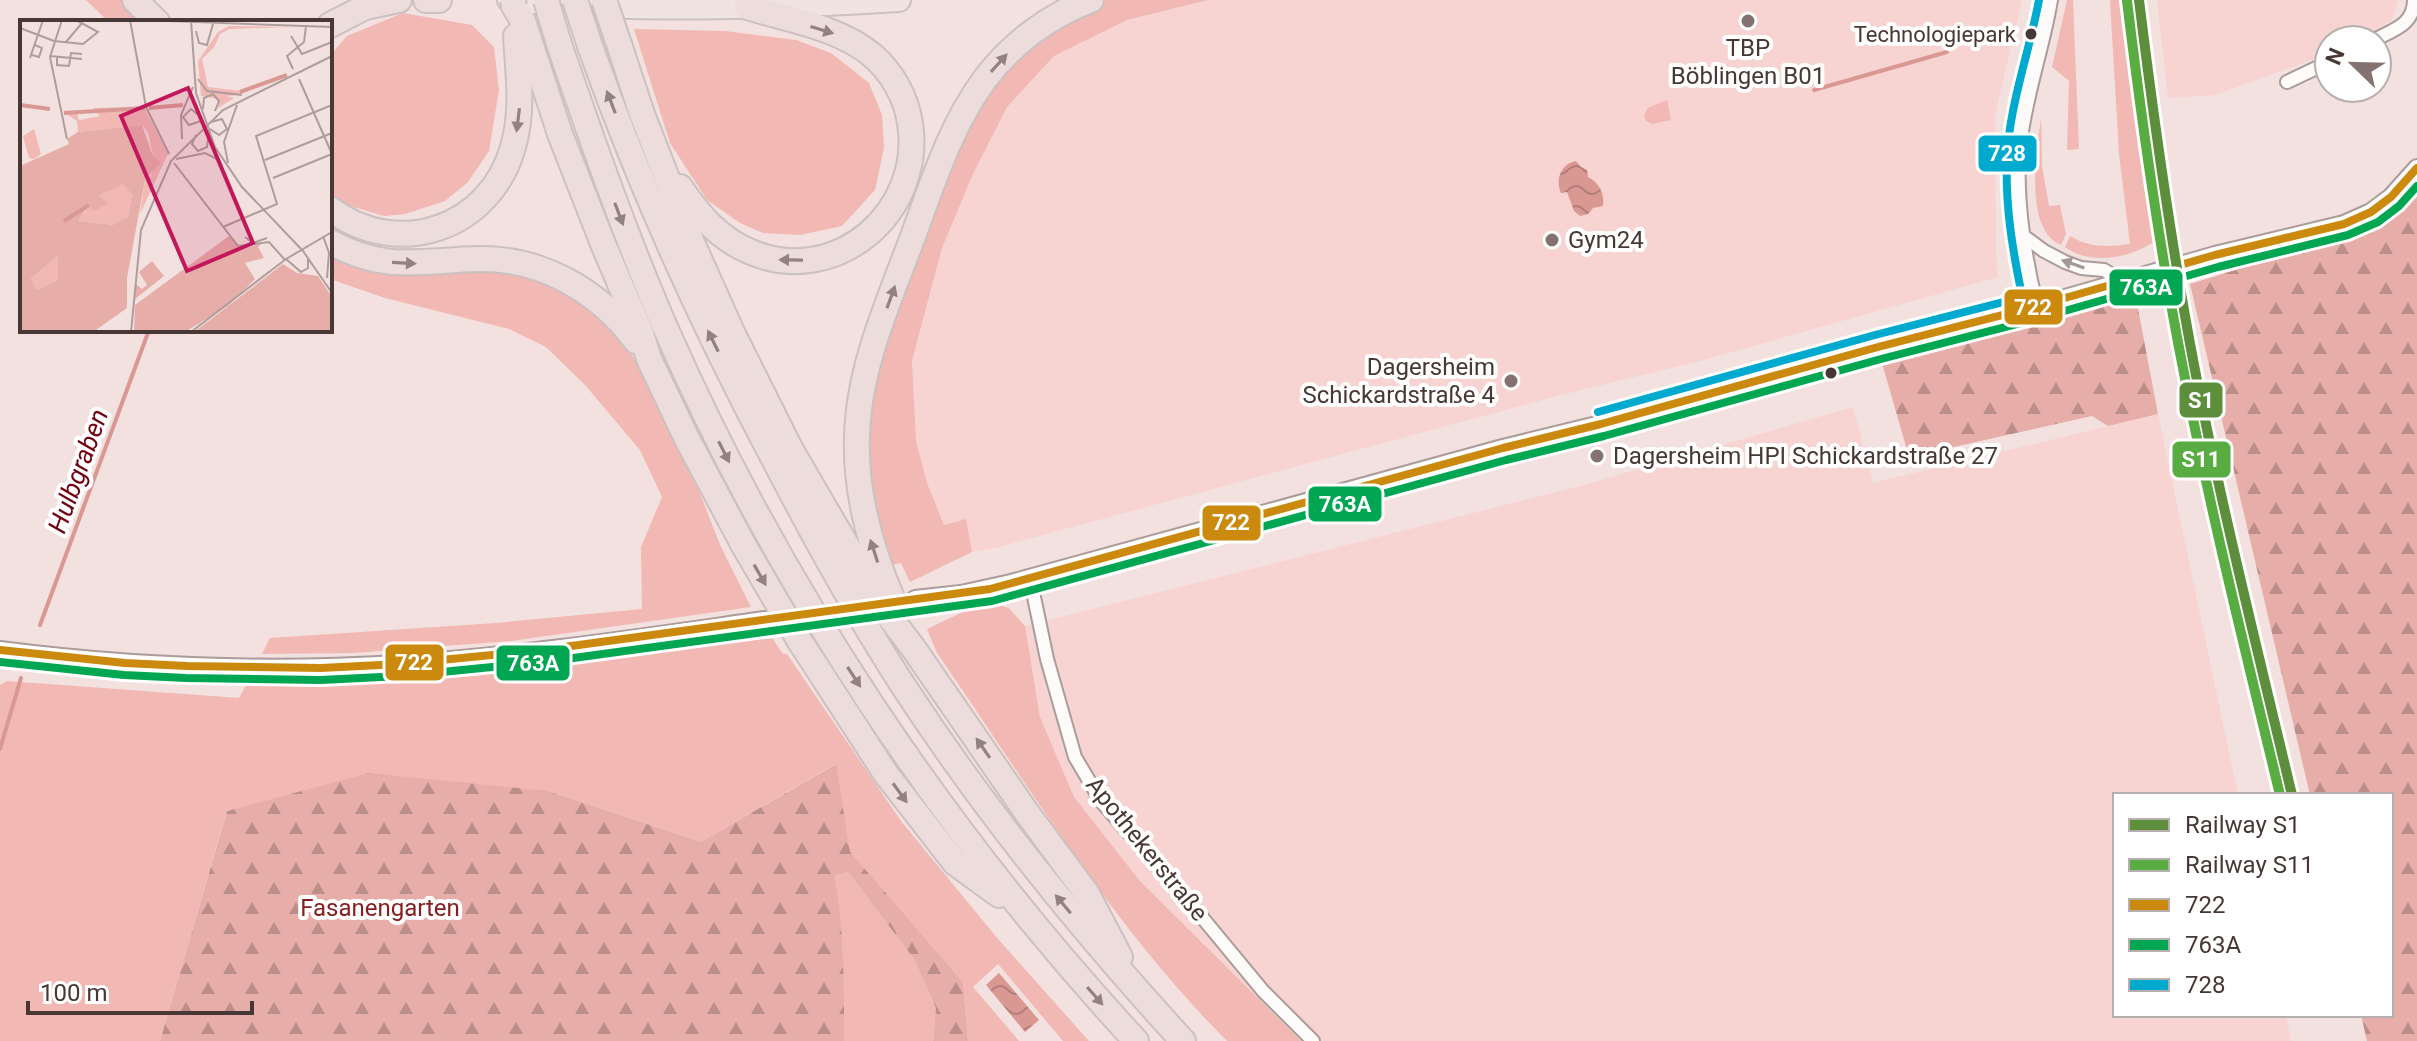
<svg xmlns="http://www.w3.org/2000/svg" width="2417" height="1041" font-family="Roboto,sans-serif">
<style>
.built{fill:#f7d4d1}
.grass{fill:#f1b8b4}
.forest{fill:url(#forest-firs)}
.water{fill:url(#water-waves)}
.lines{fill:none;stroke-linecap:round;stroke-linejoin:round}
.stream{stroke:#da9893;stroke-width:4}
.tertiary-tunnel{stroke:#d1bfbd;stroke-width:16;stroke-dasharray:16 8;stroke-linecap:butt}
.minor-casing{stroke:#aa9c9a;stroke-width:16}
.tertiary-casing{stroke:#aa9c9a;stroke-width:20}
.trunk-casing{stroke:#cbc1c0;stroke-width:26}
.motorway-casing{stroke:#cbc1c0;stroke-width:28}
.minor{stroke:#fdfafa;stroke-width:12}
.tertiary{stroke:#fdfafa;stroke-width:16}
.trunk{stroke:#f0e3e2;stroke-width:22}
.motorway{stroke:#ecdddc;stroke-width:24}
.motorway-bridge-casing{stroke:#cbc1c0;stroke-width:28;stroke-linecap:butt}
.motorway-bridge{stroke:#ecdddc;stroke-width:24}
.bus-1-casing{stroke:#fff;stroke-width:14}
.bus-2-casing{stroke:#fff;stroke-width:14}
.bus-3-casing{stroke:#fff;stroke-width:14}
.bus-1{stroke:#cb8a0d;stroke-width:8}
.bus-2{stroke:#00a651;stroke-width:8}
.bus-3{stroke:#00a9ce;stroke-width:8}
.rail-1-casing{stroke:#fff;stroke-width:16}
.rail-2-casing{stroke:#fff;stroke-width:16}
.rail-1{stroke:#5c8e3c;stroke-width:10}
.rail-2{stroke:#58ac42;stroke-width:10}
.oneway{fill:#918280}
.oneway2{fill:#a29898}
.poi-dot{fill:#837270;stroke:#fff;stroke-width:3}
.bus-dot{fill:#473735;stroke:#fff;stroke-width:3}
.labels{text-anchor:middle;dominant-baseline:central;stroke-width:8;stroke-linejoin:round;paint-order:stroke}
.bus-label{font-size:22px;fill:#473735;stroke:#fff;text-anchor:end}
.poi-label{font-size:24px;fill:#473735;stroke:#fff;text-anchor:start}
.street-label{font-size:24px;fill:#473735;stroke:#fff}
.park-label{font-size:24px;fill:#861e20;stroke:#fff}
.water-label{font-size:26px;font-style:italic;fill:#71010e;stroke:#fff}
.inset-river{fill:none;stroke:#da9893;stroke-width:4}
.inset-road{fill:none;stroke:#ae9d9b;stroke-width:2}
.view{fill:#c2185b;fill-opacity:0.15;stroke:#c2185b;stroke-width:4}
.inset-edge{fill:none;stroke:#473735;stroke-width:4}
.line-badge{stroke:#fff;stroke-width:3}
.badge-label{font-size:22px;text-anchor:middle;font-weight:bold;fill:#fff}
</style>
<defs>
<pattern id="forest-firs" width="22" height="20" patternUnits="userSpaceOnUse" patternTransform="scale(2)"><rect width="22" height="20" fill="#e6ada9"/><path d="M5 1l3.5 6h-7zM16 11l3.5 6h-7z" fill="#bc8e8a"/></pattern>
<pattern id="water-waves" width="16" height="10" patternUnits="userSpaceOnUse" patternTransform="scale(2)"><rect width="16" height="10" fill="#da9893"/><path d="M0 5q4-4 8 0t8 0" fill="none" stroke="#b37d79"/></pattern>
</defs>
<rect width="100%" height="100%" fill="#f3e1df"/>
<g class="built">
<path d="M1208 0H2022L1995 115 1996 251 1998 277 1700 361 1557 396 995 548 972 552 966 519 944 526 927 483 916 441 912 361 942 248 973 174 1007 107 1054 56 1127 20Z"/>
<path d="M2157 0H2398L2392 20 2355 40H2329L2328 54 2215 95 2168 98Z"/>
<path d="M1853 407 1873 483 2158 414 2238 795H2115V1015H2286L2291 1041H1301L1140 881 1074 797 1040 717 1025 626 1577 487Z"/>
</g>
<g class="grass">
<path d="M86 0H123L145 22H109Z"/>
<path d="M1101 0H1208L1127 20 1054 56 1007 107 973 174 942 248 912 361 916 441 927 483 944 525 966 519 972 552 910 582 901 563 886 566 863 489 869 378 949 154 1008 61Z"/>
<path d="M2067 0H2073L2079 149 2067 150 2069 81 2052 67Z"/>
<path d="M2110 0H2120L2154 242C2129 258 2091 266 2065 247L2070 236C2090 248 2108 247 2130 244L2119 154Z"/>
<path d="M403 13 472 25 494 47 499 90 489 151 468 182 445 201 405 214 384 216 347 205 330 194V56L347 36Z"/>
<path d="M634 29 725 31 796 40 831 53 869 83 882 115 884 148 875 190 842 226 800 235 763 233 740 223 707 200 670 143Z"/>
<path d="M1667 100 1671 120 1652 124 1646 121 1644 115 1648 108Z"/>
<path d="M2041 118 2042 166 2049 206 2060 205 2066 234 2061 245C2023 228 2037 151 2041 118Z"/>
<path d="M330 254 529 273 583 299 628 347 647 383 672 439 699 491 721 547 751 607 511 641 354 653 262 654 270 638 496 623 642 609 641 547 662 497 640 450 585 385 546 347 509 329 385 298 330 279Z"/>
<path d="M986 601 1009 608 1025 626 1040 717 1074 797 1140 881 1301 1041H1227C1112 926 1029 786 937 653L927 629Z"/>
<path d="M768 632 783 654H787L901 821 998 939 1089 1041H1063L998 964 973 987 1019 1041H968L963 982 849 852 835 764 701 842 548 791 227 810 160 1041H0V685L7 681 239 698 251 676 448 666Z"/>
<path d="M848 872 914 959 936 1008 933 1041H844C844 985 845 930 833 875Z"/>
</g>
<g class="forest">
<path d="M2417 194V1041H2367L2361 1015H2391V795H2310L2190 284C2214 277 2237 269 2261 262 2317 247 2379 242 2417 194Z"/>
<path d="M2136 298 2158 414 2108 426 2092 416 1909 457 1882 363Z"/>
<path d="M836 764 850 852 963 982 968 1041H933L936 1008 914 959 848 872 834 875C845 930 844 985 844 1041H160L227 811 369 773 548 791 701 842Z"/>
</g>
<g class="water">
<path d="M1576 161 1581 167 1587 170 1588 177C1599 182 1605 194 1603 206L1593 208 1588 214 1580 216 1574 211 1567 192 1561 193C1555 179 1561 164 1576 161Z"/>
<path d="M999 973 1039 1020 1025 1032 986 985Z"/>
</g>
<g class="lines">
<g class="stream">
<path d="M1814 90 1947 52"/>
<path d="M40 625 149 330"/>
<path d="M0 749 21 678"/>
</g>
<path class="tertiary-tunnel" d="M778 619 862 607"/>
<defs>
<g id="minor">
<path d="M2374 40C2393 30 2414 25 2414 0"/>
<path d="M2287 82 2329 62"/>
<path d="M2025 237 2044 251 2065 262 2081 268 2104 270 2124 282"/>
<path d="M2037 306C2025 259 2015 195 2020 146 2025 97 2043 49 2051 0"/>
<path d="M1030 578 1047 659 1075 757 1101 801 1196 910 1263 991 1313 1041"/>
</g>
<g id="tertiary">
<path d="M915 599 961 594 1011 583 1503 448 1601 424 1878 347 2037 306 2215 255 2344 224 2371 212 2391 197 2417 168"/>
<path d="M0 650C132 667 265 672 399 664 521 656 644 637 765 620"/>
</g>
<path id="trunk" d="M509 0C639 12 770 8 899 0"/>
<g id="motorway">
<path d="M135 0 157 22"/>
<path d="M426 0H439"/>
<path d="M514 6 523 21 560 134 603 244 641 333 649 359 687 439 744 546 799 640 886 774 955 863 999 895"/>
<path d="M330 25 365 7 399 0"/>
<path d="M559 44C592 140 625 235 665 327 780 589 942 831 1136 1041"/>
<path d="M590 46C641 190 705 330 777 465 817 542 859 618 906 690 988 815 1082 931 1183 1041"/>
<path d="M620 47 642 114 693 245 732 332 791 450 883 608 914 649 1027 813 1087 894 1120 957"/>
<path d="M680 187C698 214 719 239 751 252 836 288 924 212 910 123 906 97 892 72 872 55 838 27 789 20 747 7"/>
<path d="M330 209C398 260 490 229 513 147 524 109 518 74 516 36"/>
<path d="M330 242C386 273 421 260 479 259 542 258 599 291 636 341"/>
<path d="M894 603C871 550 855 495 857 438 858 369 888 303 912 239 932 185 950 126 985 79 1011 44 1050 15 1091 0"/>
</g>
</defs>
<use href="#minor" class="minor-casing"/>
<use href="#tertiary" class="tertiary-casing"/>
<use href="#trunk" class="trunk-casing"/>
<use href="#motorway" class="motorway-casing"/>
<use href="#minor" class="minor"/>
<use href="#tertiary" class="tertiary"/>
<use href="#trunk" class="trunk"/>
<use href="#motorway" class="motorway"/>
<defs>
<g id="motorway-bridge">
<path d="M513 0 514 6"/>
<path d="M546 0 559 44"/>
<path d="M575 0 590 46"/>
<path d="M604 0 620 47"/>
</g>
</defs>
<use href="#motorway-bridge" class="motorway-bridge-casing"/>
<use href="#motorway-bridge" class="motorway-bridge"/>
<defs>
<path id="bus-1" d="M0 650 125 663 187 666 321 668 400 664 542 650 990 589 1503 448 1601 424 1878 347 2037 306 2215 255 2344 224 2371 212 2391 197 2417 168"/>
<path id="bus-2" d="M0 662 124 675 186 678 321 680 401 676 544 662 992 601 1506 460 1604 436 1881 359 2040 318 2218 267 2348 235 2378 222 2399 206 2417 186"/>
<g id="bus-3">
<path d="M2025 309C2013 255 2003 199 2008 144 2013 95 2030 48 2039 0"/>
<path d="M1598 412 1875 335 2034 294"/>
</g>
</defs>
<use href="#bus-1" class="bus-1-casing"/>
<use href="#bus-2" class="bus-2-casing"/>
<use href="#bus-3" class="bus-3-casing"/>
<use href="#bus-1" class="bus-1"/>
<use href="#bus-2" class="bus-2"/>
<use href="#bus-3" class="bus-3"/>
<defs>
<path id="rail-1" d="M2139 0C2154 122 2171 244 2194 365 2222 509 2258 652 2292 795"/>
<path id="rail-2" d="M2127 1C2142 124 2159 247 2183 368 2210 511 2246 653 2280 795"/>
</defs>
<use href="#rail-1" class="rail-1-casing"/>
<use href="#rail-2" class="rail-2-casing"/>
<use href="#rail-1" class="rail-1"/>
<use href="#rail-2" class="rail-2"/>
</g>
<defs><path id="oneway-solid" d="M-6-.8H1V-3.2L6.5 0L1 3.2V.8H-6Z" transform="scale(2)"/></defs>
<g class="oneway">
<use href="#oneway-solid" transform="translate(822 30) rotate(17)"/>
<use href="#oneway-solid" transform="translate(999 63) rotate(-48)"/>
<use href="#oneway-solid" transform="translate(611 102) rotate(-111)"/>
<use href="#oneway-solid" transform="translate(518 120) rotate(97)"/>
<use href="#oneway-solid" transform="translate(619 214) rotate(69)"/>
<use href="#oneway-solid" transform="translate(791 260) rotate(-179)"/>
<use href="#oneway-solid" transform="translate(404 263) rotate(3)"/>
<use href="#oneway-solid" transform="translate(891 297) rotate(-70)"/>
<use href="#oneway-solid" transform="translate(713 341) rotate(-116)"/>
<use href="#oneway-solid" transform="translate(724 452) rotate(63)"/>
<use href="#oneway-solid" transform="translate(874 551) rotate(-108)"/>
<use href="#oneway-solid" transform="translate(760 575) rotate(60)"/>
<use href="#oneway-solid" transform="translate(854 677) rotate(57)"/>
<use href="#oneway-solid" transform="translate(983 748) rotate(-125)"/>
<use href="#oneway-solid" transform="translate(900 793) rotate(54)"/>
<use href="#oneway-solid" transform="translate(1063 904) rotate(-130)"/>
<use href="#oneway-solid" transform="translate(1095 996) rotate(49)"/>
</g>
<use class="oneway2" href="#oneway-solid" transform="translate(2073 264) rotate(-161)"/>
<g class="poi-dot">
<circle cx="1748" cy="21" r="8"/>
<circle cx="1552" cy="240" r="8"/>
<circle cx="1511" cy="381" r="8"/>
<circle cx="1597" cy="456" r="8"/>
</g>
<g class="bus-dot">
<circle cx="2031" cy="34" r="7"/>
<circle cx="1831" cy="373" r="7"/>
</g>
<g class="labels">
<g class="bus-label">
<text x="2016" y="34">Technologiepark</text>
</g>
<g class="poi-label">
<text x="1748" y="48" text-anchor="middle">TBP<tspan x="1748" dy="28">Böblingen B01</tspan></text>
<text x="1568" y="240">Gym24</text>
<text x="1495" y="367" text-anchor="end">Dagersheim<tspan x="1495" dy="28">Schickardstraße 4</tspan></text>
<text x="1613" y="456">Dagersheim HPI Schickardstraße 27</text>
</g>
<g class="street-label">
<text transform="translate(1147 849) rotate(51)">Apothekerstraße</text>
</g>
<g class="park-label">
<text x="380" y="908">Fasanengarten</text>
</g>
<g class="water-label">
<text transform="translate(78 471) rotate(-70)">Hulbgraben</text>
</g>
</g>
<g transform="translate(20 20)">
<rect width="312" height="312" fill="#f3e1df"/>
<path d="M209 6 270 7 209 9 200 14 194 27 182 39 188 67 221 71 245 61 219 75 206 76 214 78 198 88 199 79 181 76 178 41 198 12ZM124 87 148 134 120 194 125 160 131 156 133 148 123 157 120 152 141 142 133 136 128 113 122 105 58 112 57 101 43 92H57L59 100 80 96 73 88ZM14 109 21 134 14 139 9 138 3 116ZM103 163 112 173 108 197 94 205 58 201 70 185 89 184 78 177ZM38 236V260L17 270 11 258Z" fill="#f1b8b4"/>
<path d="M122 105 133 136 141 142 125 160 107 258V288L73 312H0V146L49 124 47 119 58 112ZM103 164 112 174 108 197 93 205 58 201 69 185 73 191 89 184 79 176ZM38 236V260L17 270 11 258ZM209 216 223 229 242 223 238 227 244 238 225 243 235 259 209 285 165 312H114L115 285ZM132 241 144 256 115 279 116 264 122 269 127 265 119 252ZM263 244 277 253 298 256 312 277V312H174Z" fill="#e6ada9" fill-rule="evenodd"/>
<path class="inset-river" d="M220 72 267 55M0 85 30 89M129 88 163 85M44 93 125 88M44 201 69 185"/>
<path class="inset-road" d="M42 0 30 37 47 119M110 0 126 87 149 134M171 0 176 73 195 127 222 167 283 231 312 273M149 1 312 7M0 8 34 21 63 24 78 12 56 0M176 11 179 23 187 25 193 4M271 16 282 34 312 22M46 22 62 3M12 35 19 37 22 28 15 25M30 36 62 39M37 37V45L49 46 51 33 62 34M10 38 23 0M273 49 267 36 284 22 286 6M178 59 187 71 222 75M279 59 312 134M183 89 184 78 193 74 199 81 195 91M180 96 171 89 163 97 169 105 181 101M190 109 199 115 207 109 202 99 191 102M176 115 172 124 178 131 187 127 188 118M162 119 161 95 173 67M156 139 185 133 199 140M245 140 312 113M154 143 218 226 249 222 265 240M208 143 204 122 217 85M253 158 312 134M203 207 257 184 236 116 312 85M303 216 309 233 307 258M225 217 233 223 247 218M266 239 281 252 288 248V239M111 312 121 210 151 141 203 90 312 36M171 312 266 239 312 212"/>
<path class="view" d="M168 68 233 223 167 251 101 96Z"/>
<rect width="312" height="312" class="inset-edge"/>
</g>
<g class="line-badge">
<rect x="1977" y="134" width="61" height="39" rx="8" fill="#00a9ce"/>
<rect x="2108" y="268" width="76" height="39" rx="8" fill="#00a651"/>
<rect x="2003" y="288" width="61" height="38" rx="8" fill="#cb8a0d"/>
<rect x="2178" y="381" width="46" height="38" rx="8" fill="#5c8e3c"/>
<rect x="2171" y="440" width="61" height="39" rx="8" fill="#58ac42"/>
<rect x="1307" y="485" width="76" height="38" rx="8" fill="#00a651"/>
<rect x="1201" y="504" width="61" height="38" rx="8" fill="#cb8a0d"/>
<rect x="384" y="643" width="61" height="39" rx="8" fill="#cb8a0d"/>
<rect x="495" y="644" width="76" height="38" rx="8" fill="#00a651"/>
</g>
<g class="badge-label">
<text x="2007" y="161">728</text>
<text x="2146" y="295">763A</text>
<text x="2033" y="315">722</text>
<text x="2201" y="408">S1</text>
<text x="2201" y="467">S11</text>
<text x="1345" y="512">763A</text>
<text x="1231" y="530">722</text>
<text x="414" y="670">722</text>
<text x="533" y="671">763A</text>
</g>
<rect x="2113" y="793" width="280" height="224" fill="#ffffff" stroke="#b5afae" stroke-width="2"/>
<rect x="2129" y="819" width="40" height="12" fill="#5c8e3c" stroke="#b5afae" stroke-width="2"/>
<text x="2185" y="833" font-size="24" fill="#473735">Railway S1</text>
<rect x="2129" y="859" width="40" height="12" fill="#58ac42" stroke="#b5afae" stroke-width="2"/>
<text x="2185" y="873" font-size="24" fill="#473735">Railway S11</text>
<rect x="2129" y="899" width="40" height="12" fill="#cb8a0d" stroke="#b5afae" stroke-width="2"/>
<text x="2185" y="913" font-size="24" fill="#473735">722</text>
<rect x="2129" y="939" width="40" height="12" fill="#00a651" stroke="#b5afae" stroke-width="2"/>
<text x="2185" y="953" font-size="24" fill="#473735">763A</text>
<rect x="2129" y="979" width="40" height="12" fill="#00a9ce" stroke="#b5afae" stroke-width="2"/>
<text x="2185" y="993" font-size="24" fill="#473735">728</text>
<g transform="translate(2353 64) rotate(293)"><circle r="38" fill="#ffffff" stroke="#b5afae" stroke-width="2"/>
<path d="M0-6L14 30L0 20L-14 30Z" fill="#837270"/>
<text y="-12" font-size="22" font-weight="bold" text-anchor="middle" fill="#473735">N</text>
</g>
<path d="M28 1001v12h224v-12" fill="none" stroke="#473735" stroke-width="4"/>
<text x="40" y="1001" font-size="24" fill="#473735" stroke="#ffffff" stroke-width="6" paint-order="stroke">100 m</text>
</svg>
